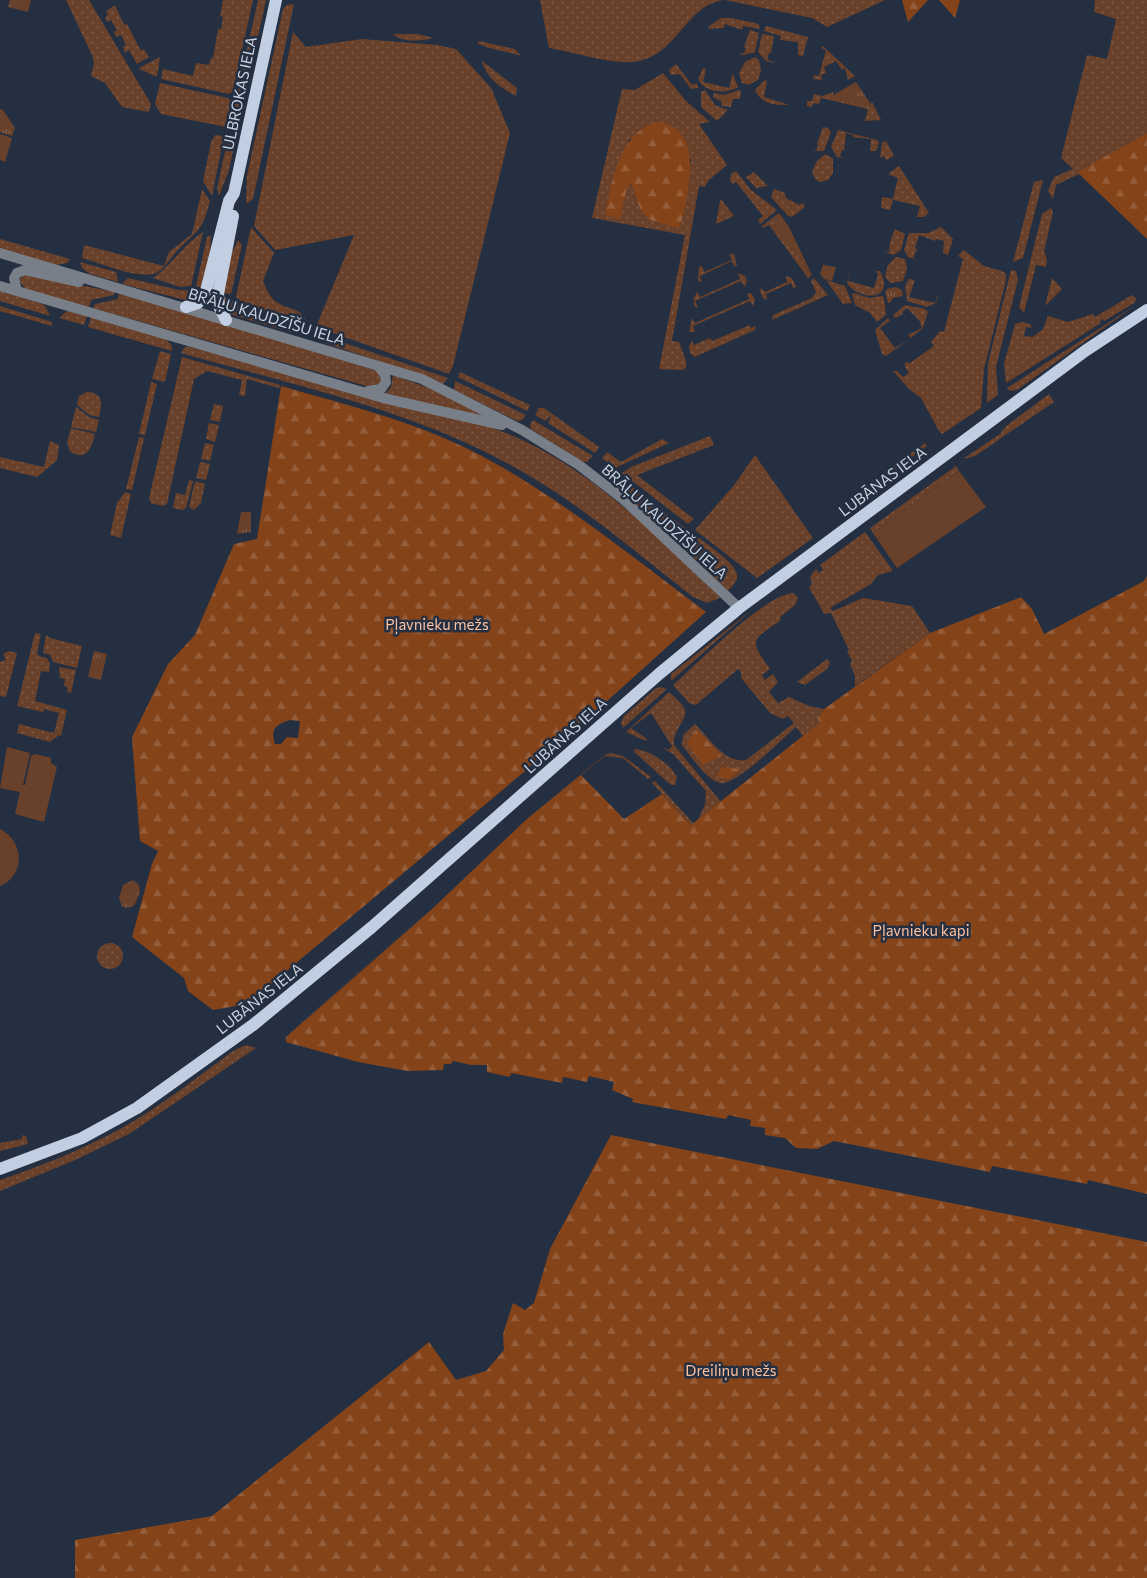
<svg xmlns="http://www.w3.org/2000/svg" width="1147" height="1578" font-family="Commissioner,sans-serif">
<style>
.grass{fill:url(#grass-dots);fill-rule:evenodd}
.forest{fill:url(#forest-firs);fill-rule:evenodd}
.park{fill:url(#park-tufts)}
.garden{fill:#69402a}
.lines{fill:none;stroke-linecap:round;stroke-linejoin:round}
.minor{stroke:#787f88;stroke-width:10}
.major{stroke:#c2cfe2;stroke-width:12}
.labels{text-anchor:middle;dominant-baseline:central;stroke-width:5;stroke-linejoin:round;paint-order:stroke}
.street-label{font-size:15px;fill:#cbd3de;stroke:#242f41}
.park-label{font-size:15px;fill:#fbc0a0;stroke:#242f41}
</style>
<defs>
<pattern id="grass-dots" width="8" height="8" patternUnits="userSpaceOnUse" patternTransform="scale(1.25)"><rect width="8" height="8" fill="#69402a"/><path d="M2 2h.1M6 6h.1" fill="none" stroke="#7d5b48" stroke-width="1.8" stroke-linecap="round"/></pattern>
<pattern id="forest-firs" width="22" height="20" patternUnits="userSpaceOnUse" patternTransform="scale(1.25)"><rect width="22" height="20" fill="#854319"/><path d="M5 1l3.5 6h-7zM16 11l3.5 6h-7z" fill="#955d3a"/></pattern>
<pattern id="park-tufts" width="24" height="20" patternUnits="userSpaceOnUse" patternTransform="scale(1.25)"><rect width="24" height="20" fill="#69402a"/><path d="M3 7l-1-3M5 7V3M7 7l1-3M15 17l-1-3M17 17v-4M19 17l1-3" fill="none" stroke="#7d5b48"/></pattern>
</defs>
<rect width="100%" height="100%" fill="#242f41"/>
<g class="grass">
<path d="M66 0H89L151 104 149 112 122 107 105 83 91 76 94 63 92 55Z"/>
<path d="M223 0H253L233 91 229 94 161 79 163 69 193 76 196 63 209 65 211 58H213L218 29H221L223 17 220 16Z"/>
<path d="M258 0H266L238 127 233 130 229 129Z"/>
<path d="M540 0H723C683 7 678 57 633 62 608 64 574 52 549 48Z"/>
<path d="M725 0H885L827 27 812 18Z"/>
<path d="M1095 0H1147V133L1077 172 1079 174 1056 185 1053 199 1048 191 1054 177 1073 169 1061 158 1087 55 1107 59 1116 19 1094 12Z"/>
<path d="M294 4 253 199 248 203H246L247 176 283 9 287 5Z"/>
<path d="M115 5 124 25 127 24 141 51 144 49 149 57 137 64 129 50 125 53 123 47 126 45 121 35 116 37 114 32 117 30 111 20 107 22 105 18 108 15 106 11Z"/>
<path d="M721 18H731L759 24 760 29 743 26 742 30 725 24 724 28 709 29 708 27Z"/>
<path d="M766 26 808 37 803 56 798 55V42L780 40 781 36 764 31Z"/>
<path d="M750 30 759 33 755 52 744 55 738 54 744 53 746 48 744 47Z"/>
<path d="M293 32 306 47 362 39 437 45 456 49 491 88 510 133 453 366 449 374 316 327 354 235 275 250 254 226Z"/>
<path d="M393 34H418L434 38C423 41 401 43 393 34Z"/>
<path d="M762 34 774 36 771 53H769L767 59 775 63 766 61 758 52Z"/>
<path d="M479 41 515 49 521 56C507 51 490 50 477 43Z"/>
<path d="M823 46 855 76 848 80 845 68 842 70 836 61 824 67 826 73 821 75 822 80 813 79 814 75 819 76 826 50 821 48Z"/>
<path d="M160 57 157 77 139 69V68Z"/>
<path d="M755 57 759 60 761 70 758 80 748 85 742 83 739 73 745 62Z"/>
<path d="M482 61 517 88 516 96C501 88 486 78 482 61Z"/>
<path d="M676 64 692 85 697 83 698 88 691 89 680 74 671 75 669 70Z"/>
<path d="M703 68 706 69 703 82 729 88 732 76 731 74 733 75 738 87C726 94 706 94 698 79Z"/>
<path d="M663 73 686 101 710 122 699 124 727 165 708 181 705 187 699 186 672 341 679 342 686 361V368L683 370 659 369 685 235 592 218 622 89 635 90ZM629 139 691 159 681 226 675 228 650 220 641 211 631 184 627 187 620 220Z"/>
<path d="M765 80 767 81 764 97 789 105C775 105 762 105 755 90Z"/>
<path d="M160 83 228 98 231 101 226 127 161 114 155 104Z"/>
<path d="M705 90 715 105 728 110 717 121 701 107V92Z"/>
<path d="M833 92 835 98 869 106 872 102 881 120 865 121 868 109 821 98 819 104 813 103 812 107 807 106V101H812L814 94 822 96Z"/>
<path d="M823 127 828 128 831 132 824 151H811L817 150 818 144H817Z"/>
<path d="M838 130 877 140 879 142 876 151H870L871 139 853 137V135L846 133 844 151 842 150 840 156 845 158 837 157 831 147Z"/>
<path d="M215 135 224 136 212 196 203 181 211 142Z"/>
<path d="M228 137 235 142 229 170 219 196 217 189Z"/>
<path d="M886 141 894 156 886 160 883 156 880 158 882 143Z"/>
<path d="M825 154 833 158V173L828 180 820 182 815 179 812 171 817 161Z"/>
<path d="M899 166 929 213 924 217H917L920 206 893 200 890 210 881 208 882 197 893 199 898 178 888 174Z"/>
<path d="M736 171 751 190 777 210 760 224 758 220 763 216 736 182 733 184 730 180 731 174Z"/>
<path d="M754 172 768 186 756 188 746 177Z"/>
<path d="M1043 180 1023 258 1013 262 1034 182Z"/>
<path d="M202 189 210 201C201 234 199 228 177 251 170 258 166 268 156 273 139 280 100 263 82 258L84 245 164 266 169 252 192 234Z"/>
<path d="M774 189 785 193 786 198 799 205 803 203 805 207 792 217 788 216 771 197Z"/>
<path d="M721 199 734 216 716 224 720 200Z"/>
<path d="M1051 208 1053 212 1044 251 1047 260 1046 267 1036 265 1024 313 1019 307 1042 214Z"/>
<path d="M771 219 812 275 808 278 769 225 763 228 762 226Z"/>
<path d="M251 227 274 253 263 281C266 287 269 296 275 301 285 309 298 307 305 318L304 324 247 306 236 297Z"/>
<path d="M941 227 953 239 948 255 943 253 944 241 936 239 935 241 919 235 915 248 917 249 913 258 918 260 908 257 904 250 909 233H928Z"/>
<path d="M895 229 905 234 901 250 894 255 884 252H889L890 242Z"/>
<path d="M203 232 191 286 180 287 153 278C171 266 184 244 203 232Z"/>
<path d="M211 235 210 256 202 288 196 286 207 237Z"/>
<path d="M0 239 70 259 67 263 56 265 0 249Z"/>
<path d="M238 240 242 245 231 294 222 293 228 261Z"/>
<path d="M964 250 984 266 1002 271 1006 274V280L984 369 981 408 942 434 939 431 921 398 909 389 893 371H897L903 377 909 373 905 367V362L910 363 934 346 931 342 940 331 944 332 963 259 958 256Z"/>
<path d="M729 254H734L737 265 735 267 732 261 700 276 702 282 698 281 699 267 702 266 704 272 732 260Z"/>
<path d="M896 257 905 259 907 269 903 281 890 283 885 276 888 265Z"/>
<path d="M80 262 116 272 118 282 90 274 82 268Z"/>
<path d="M851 268 848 281 874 288 878 275 876 271H880C896 301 860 302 847 283Z"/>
<path d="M1011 270 1016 271 1018 280 996 367 998 395 987 403 988 363Z"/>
<path d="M738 273 745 276 747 281 745 287 741 281 695 301 698 308 694 306V298L697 292 700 297 740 279Z"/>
<path d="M24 274 115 292 114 295 91 300 89 307 27 291 19 280Z"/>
<path d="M786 276 792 278 796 287 793 288 791 283 766 294 767 300 763 298 760 291 761 288 765 292 787 282Z"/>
<path d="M128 278 179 290 201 291 194 298 185 300 122 284Z"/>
<path d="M814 278 828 295 772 320 773 315 812 298 816 292 811 281Z"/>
<path d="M1052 278 1062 289 1045 306Z"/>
<path d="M909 279 915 280 909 297 935 303 939 291 936 303 927 307 907 301 905 286Z"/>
<path d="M826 280 845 286 852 303 843 304Z"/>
<path d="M0 291 40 303 45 306 50 316 0 301Z"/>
<path d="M747 293 752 294 755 300 753 306 750 301 693 326 695 332H689L692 318 695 323 749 299Z"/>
<path d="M854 293 869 298 882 296 884 298 886 315 877 322 870 313 855 305 852 294Z"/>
<path d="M119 294 251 331 377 371 381 378V384L370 387 93 308 95 304 118 299Z"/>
<path d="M1132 295 1137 299 1134 303 1104 321 1103 319 1100 321 1101 323 1006 383 1004 364 1015 324 1022 322 1030 324 1032 328 1026 327 1024 336 1033 337 1043 329 1048 316 1068 322 1093 314 1095 317Z"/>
<path d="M221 297 231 299 244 311 302 329 290 332 229 314Z"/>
<path d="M905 305 925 309 928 312 923 328 911 338 908 335 922 328 920 324 921 323C917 317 912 314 907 308L902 312 903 314 895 318 893 315Z"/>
<path d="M1136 305 1017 390 1010 391 1007 388Z"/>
<path d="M0 306 52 322V326L0 311Z"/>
<path d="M67 311 87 316 84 325 59 318Z"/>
<path d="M91 317 166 339 172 346V351L88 327Z"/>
<path d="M888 318 890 321 880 328 895 348 908 340 886 356 882 354 875 330Z"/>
<path d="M750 325 751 328 756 326 755 330 699 355 695 357 690 353 689 346 692 341 694 345 710 338 712 341Z"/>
<path d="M315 333 448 378 442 385 423 376 325 343Z"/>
<path d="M185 347H190L478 423C557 447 618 499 676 555 690 568 710 582 720 598L707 603 693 597C638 554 584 507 523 472 418 411 297 386 181 353Z"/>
<path d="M160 351 171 354 165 382 152 379Z"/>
<path d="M182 357 280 385 279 388 247 379 245 396 239 395 242 380 207 371 194 379 167 504 163 506 151 503 149 498Z"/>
<path d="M460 372 530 405 527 411 458 377Z"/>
<path d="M393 375 442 393 497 419 385 394 391 387Z"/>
<path d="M455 381 526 415 522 420 517 421 454 390Z"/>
<path d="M151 382 157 384 145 435 139 434Z"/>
<path d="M87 392C104 393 102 404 99 417L89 415 77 405 79 396Z"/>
<path d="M1049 394 1054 402 975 456 963 459 1000 434 1005 427Z"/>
<path d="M214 404 223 406 220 422 210 420Z"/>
<path d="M76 407 89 417 99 420 96 432 71 427Z"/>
<path d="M539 408H544L599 447 595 453 548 423 551 415 545 421 535 415Z"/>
<path d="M533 420 593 456 587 462H583L531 429 530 425Z"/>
<path d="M209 423 219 425 215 442 206 439Z"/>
<path d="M71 428 95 434C92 447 86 463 70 451L67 443Z"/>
<path d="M710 436 714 445 637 475 694 519 688 524 622 473 631 467Z"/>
<path d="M139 437 144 438 132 490 126 489Z"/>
<path d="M662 439 669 443 615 468 602 458 607 452 621 462Z"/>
<path d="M50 441 59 445 57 460 37 477 0 468V457L44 467Z"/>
<path d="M205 443 214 445 210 461 201 459Z"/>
<path d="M925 443 927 446 897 468 885 484 879 477Z"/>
<path d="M755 455 813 538 757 578 695 530 735 484Z"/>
<path d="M200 462 210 464 206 480 196 478Z"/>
<path d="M956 466 959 471 873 533 870 528Z"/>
<path d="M618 476 685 528 677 537H672L614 486Z"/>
<path d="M189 480 193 481 186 508 182 510 173 508 176 493 185 495Z"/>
<path d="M195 481 205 484 201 503 194 510 189 507Z"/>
<path d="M125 492 131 494 121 538 110 535 117 503Z"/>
<path d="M865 532 893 571 878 575 871 584 830 608 833 611 863 598 912 606 930 633 855 686V676L850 664 852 661 847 651 849 650 831 613 824 614 809 587 812 584 810 577 816 569 819 573 823 570 820 565Z"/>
<path d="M692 533C703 542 740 564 737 578 736 583 731 587 728 591L683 547 684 542Z"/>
<path d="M794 593 798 598 795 605 780 617 781 620C752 641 748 638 770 669L762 675 765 680 773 674 778 682 769 692 778 703 789 697 809 706 824 709 818 718 819 723 803 736 796 727C783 738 735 787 720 783 705 779 691 756 682 745L683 735 695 724C708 737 725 764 746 760L794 723 788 716 783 719 770 713 741 678V672L738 669 696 705 689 703 673 685C697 664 766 593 794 593Z"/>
<path d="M753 609 671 681V674Z"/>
<path d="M35 633 41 634 37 653 39 656 47 658 50 664 49 672 41 671 35 701 67 710 61 736 59 735 50 742 17 733 19 724 54 733 59 713 44 709 43 712 17 706Z"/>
<path d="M46 635 50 638 82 646 77 668 53 662 50 655 43 653Z"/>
<path d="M9 651 17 653 6 697 0 696V662L6 660 3 654Z"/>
<path d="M827 659 830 662 827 669 805 685 797 682Z"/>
<path d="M59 667 76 670 71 693 67 692 68 687 64 686 65 679 60 678Z"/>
<path d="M661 687 667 689 623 728 621 723 624 716 656 688Z"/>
<path d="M669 692C674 697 684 704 685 711 687 720 672 731 674 745L721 802 698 820 705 804 706 791 673 754 661 747 669 750 672 746 651 713 631 728 647 739 646 741 626 732Z"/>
<path d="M635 749C650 750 670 764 677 777L675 785H671L634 752Z"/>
<path d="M611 753 623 756 651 777 648 779 623 758 605 756 544 804 605 755Z"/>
<path d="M655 781 693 823 691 825 652 783Z"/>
<path d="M431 908 289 1035 286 1042 285 1038 289 1034Z"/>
<circle cx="110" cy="956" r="13"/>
<path d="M246 1045 256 1048 129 1134 75 1160 0 1191V1180C41 1166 81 1150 120 1129 160 1107 196 1078 233 1051Z"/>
<path d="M22 1135 26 1136 28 1144 0 1151V1143L22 1139Z"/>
</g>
<g class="forest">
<path d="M902 0H928L908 22Z"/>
<path d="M939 0H960L955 18Z"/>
<path d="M655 122C707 126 688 192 681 226L675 228 650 220 641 211 631 184 627 188 620 220 605 214C613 180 618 136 655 122Z"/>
<path d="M1147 133V239L1077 172Z"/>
<path d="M281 386C343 404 410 420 468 449 551 490 631 556 706 612L586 720 247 1004 213 1010 188 991 184 978 132 937 152 864 158 851 140 841 132 737 168 664 195 635 234 544 257 539ZM290 720 300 721 298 738 287 737 281 744H275C270 729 276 724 290 720Z"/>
<path d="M1147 576V1194L1088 1180 1087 1184 992 1166 990 1172 834 1141 817 1149 796 1148 785 1138 765 1135V1128L750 1126 751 1120 728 1115 726 1119 632 1102 633 1099 612 1090 614 1082 589 1076 587 1082 563 1077 562 1083 511 1073 510 1077 487 1072V1065H471L453 1061 451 1064H444L443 1070 408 1071 358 1062 286 1042 289 1035 432 909 528 818 581 775 624 819 662 794 691 825 819 723 818 718 824 709 930 633 1021 597 1032 609 1044 634 1144 581Z"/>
<path d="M696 729 721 755V756L703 765 687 743Z"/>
<path d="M722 767 741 769 729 779 717 777Z"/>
<path d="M611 1135 1147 1242V1578H75V1540L212 1516 429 1342 456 1380 486 1371 504 1350 503 1334 513 1303 525 1310 534 1303 550 1249Z"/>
</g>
<g class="park">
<path d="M10 0H31L28 12 8 7Z"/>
<path d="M856 82 870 103 869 107 834 98 835 94Z"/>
<path d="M739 90 741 91 740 99H733L731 107 722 106 721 101 713 97 714 93 724 95Z"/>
<path d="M0 109 3 110 15 128 12 136 0 132Z"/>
<path d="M896 287 902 290 903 296 893 298 890 303H888L885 292 887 289Z"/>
<path d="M241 512H251V532L237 534Z"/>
<path d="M94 651 107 654 101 680 88 677Z"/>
<path d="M133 880 139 885 140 892 134 906 126 908 122 906 119 898 123 885Z"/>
</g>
<g class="garden">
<path d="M0 134 12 138 5 162 0 160Z"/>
<path d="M779 213 789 227 812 275 771 219Z"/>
<path d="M823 265 836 267 832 281 824 279 820 274Z"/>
<path d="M959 471 986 507 897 568 873 533Z"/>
<path d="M7 747 30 753 23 785H25L31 756 35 754 51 758V763L57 767 44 822 15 814 20 792 0 788Z"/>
<path d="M0 829C24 841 26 875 0 886Z"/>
</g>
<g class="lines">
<g class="minor">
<path d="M0 253 422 379 522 430 579 465 623 499 739 608"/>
<path d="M0 286 383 398 502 425"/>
<path d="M17 291 14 278 17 273 25 270 79 282"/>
<path d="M368 391 381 389 386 382 385 375 378 366"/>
</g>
<g class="major">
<path d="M186 307 198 303 206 291 229 201 234 193 276 0"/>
<path d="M226 320 219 306 218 294 233 216"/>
<path d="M0 1169 82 1138 137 1108 253 1025 372 927 659 674 739 608 1085 351 1147 310"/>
</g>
</g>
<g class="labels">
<g class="street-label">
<text transform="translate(239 93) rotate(-78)">ULBROKAS IELA</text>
<text transform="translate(267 316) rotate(17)">BRĀĻU KAUDZĪŠU IELA</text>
<text transform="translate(882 481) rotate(-37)">LUBĀNAS IELA</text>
<text transform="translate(665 521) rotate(42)">BRĀĻU KAUDZĪŠU IELA</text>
<text transform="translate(565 735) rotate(-42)">LUBĀNAS IELA</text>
<text transform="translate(259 998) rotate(-38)">LUBĀNAS IELA</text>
</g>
<g class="park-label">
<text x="437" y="624">Pļavnieku mežs</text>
<text x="921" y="930">Pļavnieku kapi</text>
<text x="731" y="1370">Dreiliņu mežs</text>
</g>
</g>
</svg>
